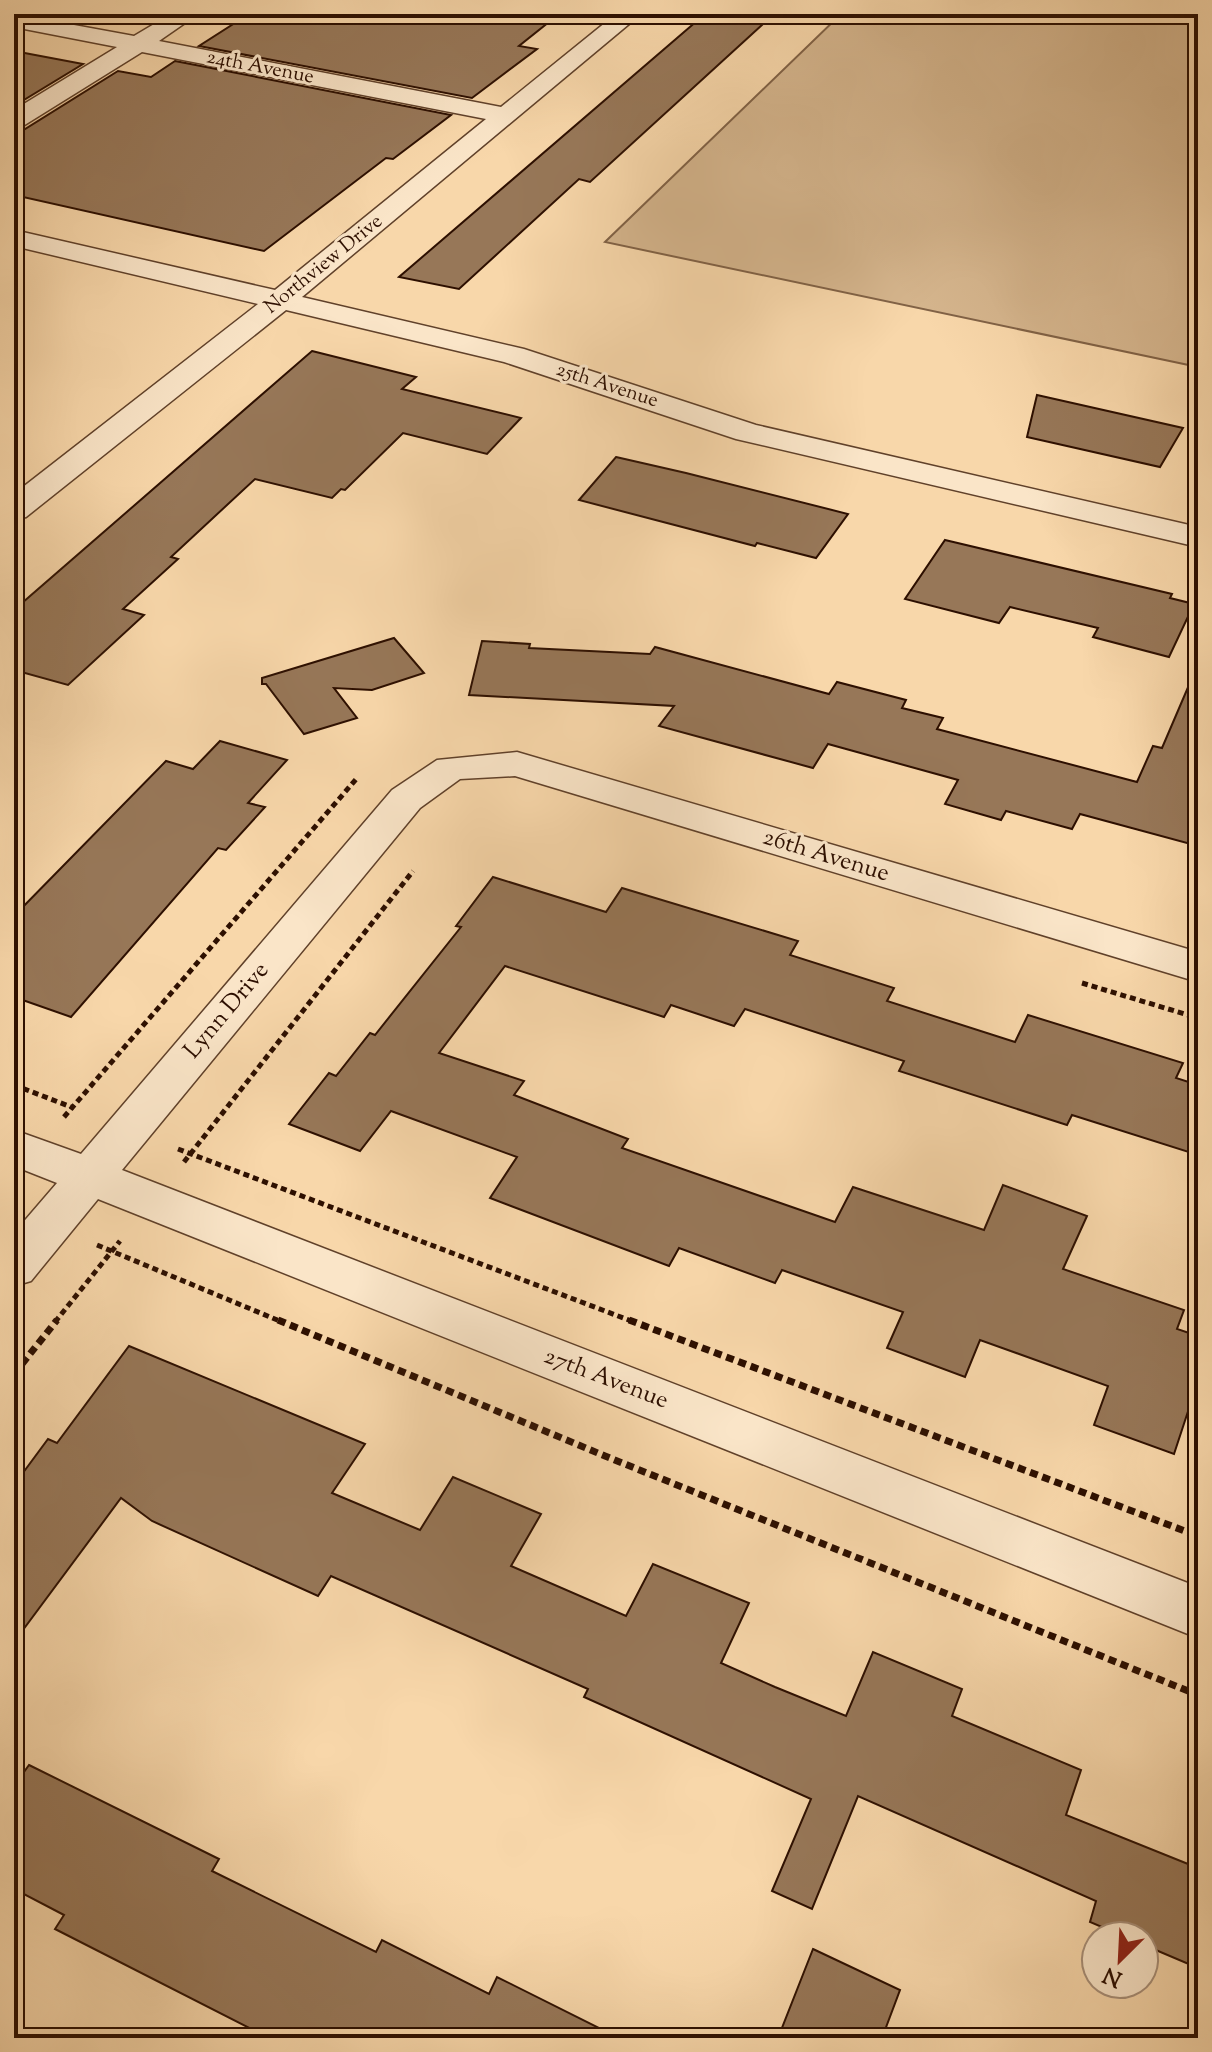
<svg xmlns="http://www.w3.org/2000/svg" width="1212" height="2052" font-family="'Sorts Mill Goudy',serif">
<style>
.green{fill:#d5b58d;stroke:#816246;stroke-width:2}
.building{fill:#977758;stroke:#2d0f00;stroke-width:2}
.lines{fill:none;stroke-linecap:round;stroke-linejoin:round}
.street-casing{stroke:#60412a;stroke-width:3}
.path-far2{stroke:#2d0f00;stroke-width:4;stroke-dasharray:5 3;stroke-linecap:butt}
.path-far1{stroke:#2d0f00;stroke-width:5;stroke-dasharray:6 4;stroke-linecap:butt}
.path{stroke:#2d0f00;stroke-width:7;stroke-dasharray:8 5;stroke-linecap:butt}
.street{fill:#fae5c8;fill-rule:evenodd}
.labels{text-anchor:middle;dominant-baseline:central;stroke-width:6;stroke-linejoin:round;paint-order:stroke}
.far-street-label{font-size:20px;fill:#2d0f00;stroke:#fae5c8}
.street-label{font-size:24px;fill:#2d0f00;stroke:#fae5c8}
</style>
<rect width="100%" height="100%" fill="#f8d7aa"/>
<filter id="stains"><feTurbulence type="fractalNoise" baseFrequency=".0025" numOctaves="4"/><feColorMatrix values="0 0 0 0 .2 0 0 0 0 .09 0 0 0 0 .02 0 0 0 .5 -.17"/></filter>
<radialGradient id="worn" r=".72"><stop offset=".6" stop-color="#630" stop-opacity="0"/><stop offset="1" stop-color="#630" stop-opacity=".3"/></radialGradient>
<path class="green" d="M841 14H1198V367L605 242Z"/>
<g class="building">
<path d="M249 14H559L519 46 537 49 472 98 199 46Z"/>
<path d="M705 14H774L590 182 579 179 459 289 399 277Z"/>
<path d="M14 51 83 64 14 106Z"/>
<path d="M175 61 451 115 393 159 386 158 264 251 14 195V132L25 129 118 71 151 77Z"/>
<path d="M312 351 416 377 402 389 521 418 487 454 403 433 345 490 341 489 332 498 255 479 171 557 178 559 123 609 144 615 68 685 14 670V610Z"/>
<path d="M1037 395 1183 428 1160 467 1027 437Z"/>
<path d="M616 457 686 473 848 514 816 558 757 543 755 546 579 500Z"/>
<path d="M945 540 1172 594 1170 598 1194 604 1169 657 1093 637 1098 628 1010 607 999 623 905 599Z"/>
<path d="M394 638 424 673 372 690 334 688 357 718 304 734 266 684H262V678Z"/>
<path d="M482 641 530 644 529 648 650 654 655 647 829 694 837 682 906 700 902 708 943 718 937 729 1137 782 1153 746 1162 748 1198 664V846L1080 814 1072 829 1006 811 1001 820 945 804 958 780 828 744 813 768 659 726 674 706 469 695Z"/>
<path d="M220 741 287 760 248 803 265 807 226 850 218 848 71 1017 14 997V916L166 761 193 769Z"/>
<path d="M493 877 606 912 622 888 798 941 790 955 894 988 887 1001 1015 1042 1028 1015 1183 1063 1176 1078 1198 1085V1155L1072 1115 1067 1125 899 1071 904 1061 745 1009 734 1026 671 1005 664 1017 505 966 439 1053 524 1081 514 1095 628 1139 622 1148 835 1222 853 1187 984 1230 1003 1185 1087 1216 1063 1269 1184 1310 1177 1329 1198 1336V1381L1174 1454 1094 1425 1108 1386 980 1340 965 1377 887 1348 903 1312 782 1270 775 1283 679 1248 669 1266 490 1198 517 1157 391 1111 360 1151 289 1124 329 1073 336 1076 370 1033 375 1035 461 927 456 926Z"/>
<path d="M129 1346 365 1444 332 1493 420 1530 453 1477 541 1514 511 1566 626 1616 653 1564 749 1603 721 1663 775 1687 846 1716 873 1652 962 1689 952 1716 1081 1770 1066 1815 1198 1868V1968L1144 1945V1936H1123L1090 1922 1096 1901 858 1796 812 1909 772 1891 811 1799 584 1697 588 1689 331 1576 318 1596 152 1521 121 1498 14 1642V1485L48 1439 57 1443Z"/>
<path d="M29 1765 219 1859 212 1871 376 1952 382 1940 489 1994 497 1977 619 2038H269L55 1929 64 1915 14 1889V1786Z"/>
<path d="M813 1949 900 1990 882 2038H778Z"/>
</g>
<g class="lines">
<defs>
<g id="street">
<path d="M14 14 134 36 171 14H198L159 41 501 107 616 14H641L302 297 524 349 756 425 1198 527V547L736 439 504 362 286 310 26 517 14 520V494L258 304 14 246V230L275 290 486 119 142 52 23 126 14 129V110L117 47 14 27Z"/>
<path d="M517 752 1198 952V982L515 776 460 779 420 808 122 1170 1198 1587V1638L98 1199 31 1281 14 1286V1233L57 1183 14 1166V1130L81 1154 392 790 437 760Z"/>
</g>
</defs>
<use href="#street" class="street-casing"/>
<path class="path-far2" d="M14 560 25 550"/>
<g class="path-far1">
<path d="M1082 983 1198 1018"/>
<path d="M14 1085 74 1108"/>
<path d="M64 1117 358 777"/>
<path d="M178 1149 634 1322"/>
<path d="M184 1162 413 871"/>
<path d="M97 1245 282 1322"/>
<path d="M55 1322 120 1241"/>
</g>
<g class="path">
<path d="M278 1320 605 1456 1198 1695"/>
<path d="M629 1320 1198 1536"/>
<path d="M14 1374 57 1320"/>
<path d="M14 2026 36 2038"/>
</g>
<use href="#street" class="street"/>
</g>
<g class="labels">
<g class="far-street-label">
<text transform="translate(260 68) rotate(11)">24th Avenue</text>
<text transform="translate(324 265) rotate(-39)">Northview Drive</text>
<text transform="translate(607 386) rotate(18)">25th Avenue</text>
</g>
<g class="street-label">
<text transform="translate(826 856) rotate(17)">26th Avenue</text>
<text transform="translate(227 1011) rotate(-50)">Lynn Drive</text>
<text transform="translate(606 1379) rotate(21)">27th Avenue</text>
</g>
</g>
<rect width="1212" height="2052" fill="none" stroke="#f8d7aa" stroke-width="48"/>
<rect x="16" y="16" width="1180" height="2020" fill="none" stroke="#2d0f00" stroke-width="4"/>
<rect x="24" y="24" width="1164" height="2004" fill="none" stroke="#2d0f00" stroke-width="2"/>
<g transform="translate(1120 1960) rotate(204)"><circle r="38" fill="#fae5c8" stroke="#a88f78" stroke-width="2"/>
<path d="M0-6L14 30L0 20L-14 30Z" fill="#8f2418"/>
<text y="-12" font-size="22" font-weight="bold" text-anchor="middle" fill="#2d0f00">N</text>
</g>
<rect width="100%" height="100%" filter="url(#stains)"/>
<rect width="100%" height="100%" fill="url(#worn)"/>
</svg>
